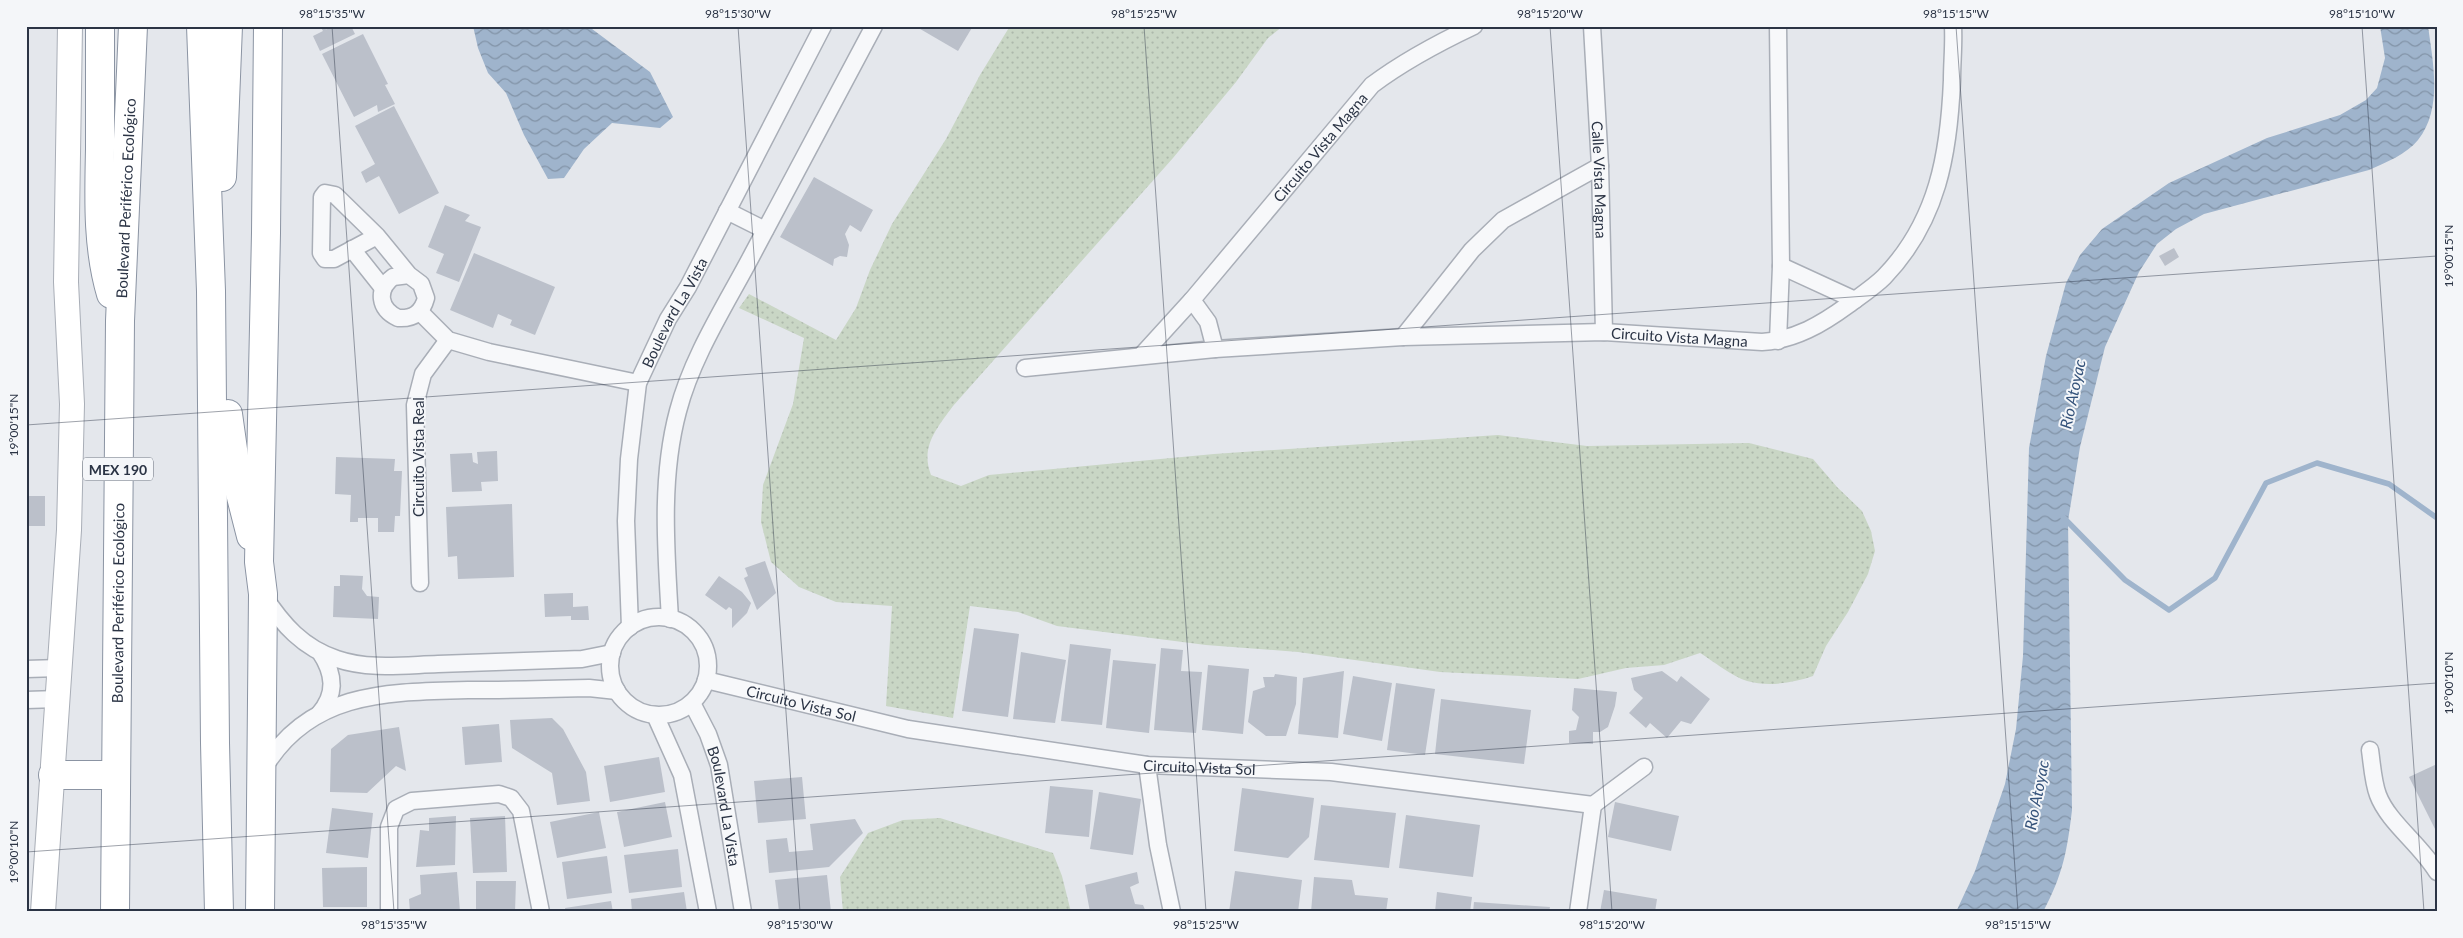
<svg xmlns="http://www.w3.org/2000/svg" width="2463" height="938" font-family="Lato,sans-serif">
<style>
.grass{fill:url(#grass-dots)}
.water{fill:url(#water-waves)}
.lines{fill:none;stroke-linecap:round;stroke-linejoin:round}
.stream{stroke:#9fb4cc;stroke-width:5.5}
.building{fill:#bbc0ca}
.street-casing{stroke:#a9aeb7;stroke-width:19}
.secondary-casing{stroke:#a9aeb7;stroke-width:26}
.highway-casing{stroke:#8b94a3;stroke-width:30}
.street{stroke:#f7f8fa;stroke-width:16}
.secondary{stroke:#fff;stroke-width:24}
.highway{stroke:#fff;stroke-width:28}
.ticks{fill:none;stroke:#2b3445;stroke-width:1;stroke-opacity:0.45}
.labels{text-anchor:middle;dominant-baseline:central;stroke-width:4;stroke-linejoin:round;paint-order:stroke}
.shield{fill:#f4f6f9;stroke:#676e7b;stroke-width:1}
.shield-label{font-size:14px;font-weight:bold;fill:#2b3445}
.street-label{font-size:15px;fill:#2b3445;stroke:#f4f6f9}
.water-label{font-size:16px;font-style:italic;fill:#34527a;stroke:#f4f6f9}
.neatline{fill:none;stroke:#2b3445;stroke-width:2}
.ticks-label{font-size:12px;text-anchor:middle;fill:#2b3445}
</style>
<defs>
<pattern id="grass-dots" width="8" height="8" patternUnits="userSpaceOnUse" patternTransform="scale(1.25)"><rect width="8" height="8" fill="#c9d6c5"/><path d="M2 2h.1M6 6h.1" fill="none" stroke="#adb8ab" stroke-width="1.8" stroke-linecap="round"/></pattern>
<pattern id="water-waves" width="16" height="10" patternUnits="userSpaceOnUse" patternTransform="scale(1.25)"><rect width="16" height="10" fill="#9fb4cc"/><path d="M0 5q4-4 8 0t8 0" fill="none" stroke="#8293a7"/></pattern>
</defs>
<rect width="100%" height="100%" fill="#e4e7ec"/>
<g class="grass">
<path d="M1010 26H1283L1268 38 1236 82 1173 158 953 406C937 428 920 447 931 475L961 486 989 475 1214 454 1498 435 1587 446 1749 443 1813 459 1837 487 1862 511 1871 531 1875 551 1868 574 1848 612 1826 646 1813 676C1793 683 1768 687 1747 681 1733 677 1713 661 1700 653L1664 665 1626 668 1578 679 1440 672 1298 652 1206 645 1057 626 1018 612 970 606 953 718 886 706 892 606 836 602 799 587 771 562 761 522 763 485 793 404 804 338 739 308 749 294 836 340 856 308 870 270 892 224 946 139 980 75Z"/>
<path d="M940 818 1053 853 1062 876 1071 912H843L840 877 868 833 903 820Z"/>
</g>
<g class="water">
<path d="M473 26H588L650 72 673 117 660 128 612 123 584 149 564 178 548 179 524 135 506 93 488 73 478 48Z"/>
<path d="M2380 26H2428C2433 63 2443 108 2418 140 2407 154 2385 163 2369 170L2204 214 2176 229 2157 244 2139 272 2105 347 2080 447 2068 521 2072 810C2067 852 2063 874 2043 912H1956L1975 871 2005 784 2016 729 2023 656 2029 448 2046 356 2066 283 2080 255 2102 229 2169 183 2267 138 2340 115 2366 100 2377 88 2385 58Z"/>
</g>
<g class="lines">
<path class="stream" d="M2063 517 2125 580 2169 610 2215 578 2266 483 2317 463 2389 484 2437 518"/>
</g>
<g class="building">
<path d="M320 26H331L325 30 334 26H351L355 34 320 51 313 36 323 31Z"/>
<path d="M915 26H973L958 51Z"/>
<path d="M363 34 388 84 385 85 395 104 378 112 377 105 354 117 322 54Z"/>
<path d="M394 106 439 193 399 214 379 176 366 183 361 172 375 164 355 126Z"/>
<path d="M814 177 873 210 861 232 850 225 845 234 849 245 847 257 840 256 834 259 833 266 780 237Z"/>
<path d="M445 205 470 215 465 221 481 227 459 282 436 273 444 254 428 247Z"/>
<path d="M2174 248 2179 257 2165 266 2159 256Z"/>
<path d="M474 253 555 287 535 335 510 325 512 320 498 314 493 328 450 310Z"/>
<path d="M497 451 498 481 481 482 482 491 452 492 450 454 472 453 473 462 478 464 477 452Z"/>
<path d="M336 457 395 459 394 471H402L400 516H395L394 532H378V518H358V522H350L351 495 335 494Z"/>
<rect x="26" y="496" width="19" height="30"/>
<path d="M512 504 514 577 458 579 457 556 448 557 446 507Z"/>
<path d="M765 561 776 593 757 610 744 578 748 576 745 568Z"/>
<path d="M340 575 363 576 362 589 367 596 379 597 378 619 333 617 334 586H340Z"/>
<path d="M719 576 742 592 751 603 747 613 732 628V609L729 607 726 610 705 595Z"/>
<path d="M573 593V607L588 606 589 620H571V616L545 617 544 594Z"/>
<path d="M974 628 1019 634 1008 717 962 711Z"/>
<path d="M1070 644 1111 649 1102 725 1061 721Z"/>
<path d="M1161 648 1183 650 1181 671 1202 672 1196 733 1154 730Z"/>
<path d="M1021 652 1066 660 1055 723 1013 719Z"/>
<path d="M1113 660 1156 664 1149 733 1106 728Z"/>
<path d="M1208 665 1249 669 1243 734 1202 730Z"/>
<path d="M1344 671 1338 738 1298 734 1303 678Z"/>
<path d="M1662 671 1677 682 1681 676 1710 699 1691 724 1681 721 1667 738 1650 723 1646 728 1629 713 1643 698 1634 690 1631 678Z"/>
<path d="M1275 674 1297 677 1296 704 1286 736H1266L1248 722 1253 691 1265 687 1263 677H1274Z"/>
<path d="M1353 676 1392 683 1382 741 1343 734Z"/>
<path d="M1396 683 1435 689 1425 755 1387 750Z"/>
<path d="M1574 688 1617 692 1615 706 1608 727 1600 732H1593V744L1569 743V731L1576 730 1579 717 1572 710Z"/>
<path d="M1441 699 1531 710 1524 764 1435 754Z"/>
<path d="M552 718 563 729 586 772 590 801 557 805 552 773 512 748 510 720Z"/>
<path d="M499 724 502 762 465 765 462 727Z"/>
<path d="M399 727 406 771 396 766 367 793 330 792 331 749 348 735Z"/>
<path d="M659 757 665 792 610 802 604 766Z"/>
<path d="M2437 764V833L2409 777Z"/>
<path d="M802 777 806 819 758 823 754 781Z"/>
<path d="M1050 786 1093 790 1089 837 1045 833Z"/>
<path d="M1242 788 1314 798 1309 837 1288 858 1234 851Z"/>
<path d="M1099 792 1141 799 1133 855 1090 849Z"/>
<path d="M665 802 672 837 624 847 617 812Z"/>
<path d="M1615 802 1679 816 1671 851 1608 837Z"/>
<path d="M1321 805 1396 813 1389 868 1314 860Z"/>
<path d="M332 808 373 813 368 858 326 853Z"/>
<path d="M599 812 606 848 557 858 550 822Z"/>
<path d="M1406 815 1480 825 1473 877 1399 868Z"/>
<path d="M456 816 455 865 416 867 420 830 429 831V818Z"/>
<path d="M505 816 507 872 473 873 470 818Z"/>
<path d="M855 819 863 833 829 867 769 873 766 840 787 838 789 852 813 850 810 824Z"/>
<path d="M678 849 682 887 629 893 624 855Z"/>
<path d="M607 856 612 893 567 899 562 862Z"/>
<path d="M367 867V907H323L322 868Z"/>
<path d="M1235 871 1302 880 1298 912H1229Z"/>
<path d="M457 872 460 912H410L409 899 421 894 420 875Z"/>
<path d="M1137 872 1139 883 1130 887 1135 904 1143 905 1146 912H1090L1085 885Z"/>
<path d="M827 875 831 912H779L775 880Z"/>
<path d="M1314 877 1352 880 1355 895 1388 898 1386 912H1311Z"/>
<path d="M476 881H516L515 912H476Z"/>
<path d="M1604 890 1657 899 1655 912H1600Z"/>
<path d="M684 892 687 912H632L631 899Z"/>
<path d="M1437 892 1472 897 1470 912H1435Z"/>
<path d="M611 901 613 912H566L565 908Z"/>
<path d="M1474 902 1550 907 1549 912H1473Z"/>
</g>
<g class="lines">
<defs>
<g id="street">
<path id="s1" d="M1592 26 1600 166 1604 332"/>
<path d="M1778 26 1781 266 1778 341"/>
<path d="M727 211 765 230"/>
<path d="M377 236 334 259H325L321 253 322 197 325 193 335 195 377 236 409 275 421 284 426 298C422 313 413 319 398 318 379 309 376 290 393 277L409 275"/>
<path d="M352 249 383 288"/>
<path d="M1781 266 1855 300"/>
<path d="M1192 300 1208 322 1215 349"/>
<path d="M420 312 448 340 489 352 638 383"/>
<path d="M1403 337 1472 250 1503 220 1600 166"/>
<path id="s2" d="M1141 356 1192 300 1372 85C1404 61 1438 43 1474 26"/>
<path id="s3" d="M1025 368 1215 349 1403 337 1604 332 1762 342C1795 340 1822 324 1848 305 1860 296 1874 287 1884 277 1938 221 1949 153 1952 80 1952 62 1954 44 1953 26"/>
<path d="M420 583 415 405 423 374 448 340"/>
<path d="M264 596C282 624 303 648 337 659 369 670 405 665 438 664 486 662 534 661 582 659L612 653"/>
<circle cx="659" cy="666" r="49"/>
<path d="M670 619C666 550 660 478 678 411 692 357 725 306 751 257 792 180 833 103 874 26"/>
<path id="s4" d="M630 627 626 521 629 459 638 383 668 319 688 287 823 26"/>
<path d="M26 669 60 668"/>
<path id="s5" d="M706 680 908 729 1147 765 1331 772 1593 805"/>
<path d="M26 700 58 699"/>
<path id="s6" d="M692 703 708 734 719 765 743 912"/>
<path d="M319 714C337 694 334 673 320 652"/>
<path d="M655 715 682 775 708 912"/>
<path d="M2370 750C2372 764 2373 782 2378 795 2388 822 2421 845 2437 872"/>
<path d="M1147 765 1158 845 1172 912"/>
<path d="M264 768C310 691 388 692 468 690 509 690 549 689 589 688L617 691"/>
<path d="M1593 805 1644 767"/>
<path d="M389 912V827L396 809 412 801 499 794 511 798 521 811 541 912"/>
<path d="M1578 912 1593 805"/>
</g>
<path id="secondary" d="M43 912 69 530 72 404 66 282 70 26"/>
<g id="highway">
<path d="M100 26C100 67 100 108 100 149 99 197 97 247 111 294"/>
<path d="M201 26 211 291 215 743 219 912"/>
<path d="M222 177 228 26"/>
<path d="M228 414 238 485 251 536"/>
<path d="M53 775H116"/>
<path id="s7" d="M115 912 120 321 133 26"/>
<path d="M260 912 263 594 259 562 266 233 268 26"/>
</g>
</defs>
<use href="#street" class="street-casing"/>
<use href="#secondary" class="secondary-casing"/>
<use href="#highway" class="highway-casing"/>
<use href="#street" class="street"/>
<use href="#secondary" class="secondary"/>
<use href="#highway" class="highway"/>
</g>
<path class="ticks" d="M332 26 394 912M738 26 800 912M1144 26 1206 912M1550 26 1612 912M1956 26 2018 912M2362 26 2424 912M26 425 2437 256M26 852 2437 683"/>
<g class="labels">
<rect class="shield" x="83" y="457.5" width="70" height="23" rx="4"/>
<g class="shield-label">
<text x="118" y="469">MEX 190</text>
</g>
<g class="street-label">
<text stroke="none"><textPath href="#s2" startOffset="275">Circuito Vista Magna</textPath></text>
<text stroke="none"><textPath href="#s1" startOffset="154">Calle Vista Magna</textPath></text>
<text stroke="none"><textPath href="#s7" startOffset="714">Boulevard Periférico Ecológico</textPath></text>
<text stroke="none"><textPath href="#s4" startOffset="324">Boulevard La Vista</textPath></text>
<text stroke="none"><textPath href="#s3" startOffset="656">Circuito Vista Magna</textPath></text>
<text transform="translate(418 457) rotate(-90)">Circuito Vista Real</text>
<text stroke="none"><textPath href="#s7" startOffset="309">Boulevard Periférico Ecológico</textPath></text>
<text stroke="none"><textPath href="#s5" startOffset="98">Circuito Vista Sol</textPath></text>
<text stroke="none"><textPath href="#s5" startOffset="502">Circuito Vista Sol</textPath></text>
<text stroke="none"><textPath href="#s6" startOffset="109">Boulevard La Vista</textPath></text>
</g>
<g class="water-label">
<text transform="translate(2072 394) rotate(-78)">Río Atoyac</text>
<text transform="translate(2036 795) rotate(-79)">Río Atoyac</text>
</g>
</g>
<rect width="2463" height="938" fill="none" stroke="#f4f6f9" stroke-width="55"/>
<rect x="28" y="28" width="2408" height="882" class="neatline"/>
<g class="ticks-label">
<text x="332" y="18">98°15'35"W</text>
<text x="738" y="18">98°15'30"W</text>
<text x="1144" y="18">98°15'25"W</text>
<text x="1550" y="18">98°15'20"W</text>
<text x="1956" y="18">98°15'15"W</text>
<text x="2362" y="18">98°15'10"W</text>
<text transform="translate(2449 256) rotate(-90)" y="4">19°00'15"N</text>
<text transform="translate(14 425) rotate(-90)" y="4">19°00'15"N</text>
<text transform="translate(2449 683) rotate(-90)" y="4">19°00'10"N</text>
<text transform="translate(14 852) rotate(-90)" y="4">19°00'10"N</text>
<text x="394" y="929">98°15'35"W</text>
<text x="800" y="929">98°15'30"W</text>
<text x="1206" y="929">98°15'25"W</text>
<text x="1612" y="929">98°15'20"W</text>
<text x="2018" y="929">98°15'15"W</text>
</g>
</svg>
